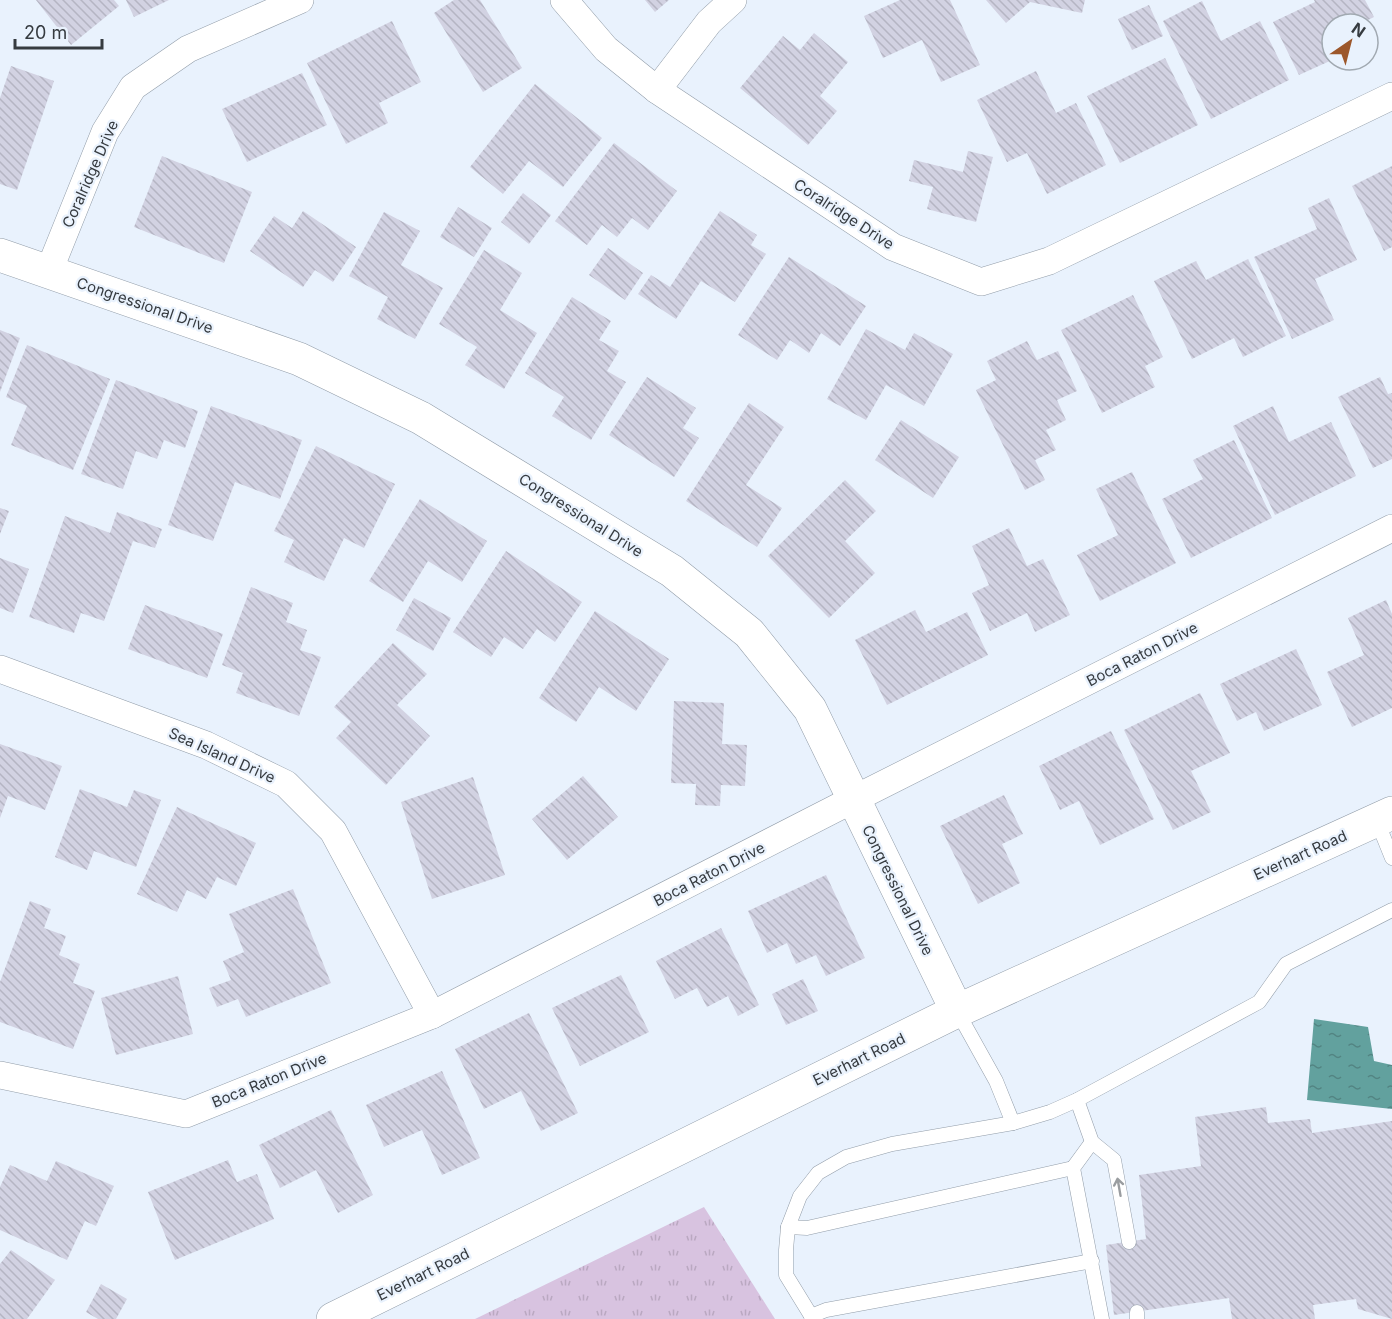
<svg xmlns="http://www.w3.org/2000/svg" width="1392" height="1319" font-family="Inter,sans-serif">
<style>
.grass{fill:url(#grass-tufts)}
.water{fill:url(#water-ripples)}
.building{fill:url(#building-back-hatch)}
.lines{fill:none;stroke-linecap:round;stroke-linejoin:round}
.lane-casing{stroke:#929da9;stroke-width:15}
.street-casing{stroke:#929da9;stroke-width:28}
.secondary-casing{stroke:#929da9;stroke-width:34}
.lane{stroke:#fff;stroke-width:14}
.street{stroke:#fff;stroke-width:27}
.secondary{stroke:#fff;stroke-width:33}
.oneway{stroke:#9a9da0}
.labels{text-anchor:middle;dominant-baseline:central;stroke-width:4.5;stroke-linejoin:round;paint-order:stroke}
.street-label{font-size:15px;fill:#363b40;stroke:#e9f2fd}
</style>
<defs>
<pattern id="grass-tufts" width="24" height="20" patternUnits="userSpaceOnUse" patternTransform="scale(1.5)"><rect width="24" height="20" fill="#d8c3e0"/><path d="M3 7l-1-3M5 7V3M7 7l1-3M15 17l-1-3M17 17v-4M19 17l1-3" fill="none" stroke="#baa8c1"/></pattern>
<pattern id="water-ripples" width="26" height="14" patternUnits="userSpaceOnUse" patternTransform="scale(1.5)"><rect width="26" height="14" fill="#62a19e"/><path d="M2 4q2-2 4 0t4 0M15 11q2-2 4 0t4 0" fill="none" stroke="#528482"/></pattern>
<pattern id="building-back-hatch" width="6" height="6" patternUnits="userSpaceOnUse" patternTransform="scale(1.5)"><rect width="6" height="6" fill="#d2d2e2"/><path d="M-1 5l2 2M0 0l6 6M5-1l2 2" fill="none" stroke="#b5b5c3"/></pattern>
</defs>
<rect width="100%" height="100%" fill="#e9f2fd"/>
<path class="grass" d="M704 1207 775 1319H475Z"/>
<path class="water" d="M1314 1019 1368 1027 1374 1061 1392 1065V1109L1307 1100Z"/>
<g class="building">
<path d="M36 0H114L119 6 71 45Z"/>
<path d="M126 0H169L134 17Z"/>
<path d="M454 0H480L522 68 483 92 434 13Z"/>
<path d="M645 0H669L655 12Z"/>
<path d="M900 0H950L980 65 941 82 922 40 883 58 864 16Z"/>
<path d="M986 0H1085L1082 13 1030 2 1006 23Z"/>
<path d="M1314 0H1365L1374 17 1360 24H1332V60L1299 75 1273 22 1315 2Z"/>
<path d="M1202 1 1221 41 1260 21 1289 80 1211 119 1163 21Z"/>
<path d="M1149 5 1163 36 1132 50 1118 19Z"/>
<path d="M392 21 421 82 379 103 388 123 346 144 307 63Z"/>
<path d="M814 33 848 62 820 96 837 111 808 145 740 88 783 36 800 50Z"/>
<path d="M1165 58 1198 125 1120 163 1087 96Z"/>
<path d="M11 66 54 81 17 190 0 184V98Z"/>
<path d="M1036 71 1056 113 1076 103 1106 165 1047 194 1027 153 1007 162 977 100Z"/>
<path d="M302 73 327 125 247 162 222 109Z"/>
<path d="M535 84 602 138 563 187 529 161 503 194 470 167Z"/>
<path d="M614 143 677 191 648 230 632 218 617 237 602 225 587 245 555 221Z"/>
<path d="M968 151 993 157 976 222 927 209 933 187 909 181 914 160 963 172Z"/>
<path d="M162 156 252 192 224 263 134 227Z"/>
<path d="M1392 166V247L1384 251 1352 186Z"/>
<path d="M523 193 551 215 529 244 501 222Z"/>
<path d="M1329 198 1357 260 1315 279 1334 320 1292 339 1254 257 1317 229 1308 208Z"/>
<path d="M458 207 492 228 474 257 440 237Z"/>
<path d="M303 211 356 247 333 282 315 270 303 287 250 251 274 216 292 228Z"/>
<path d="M720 211 757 235 751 245 766 254 735 302 701 281 676 319 638 294 651 275 670 287Z"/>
<path d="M384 212 420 231 401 265 443 288 415 339 377 319 388 297 349 276Z"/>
<path d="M608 248 643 273 625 300 589 275Z"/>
<path d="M484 250 522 273 500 310 537 333 504 389 465 365 477 347 439 324Z"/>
<path d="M789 257 866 306 840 346 821 333 809 353 790 340 777 360 738 335Z"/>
<path d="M1248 259 1286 336 1243 357 1234 338 1192 359 1154 281 1196 261 1206 280Z"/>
<path d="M1133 295 1163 357 1145 366 1155 387 1102 413 1061 330Z"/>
<path d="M572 297 611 321 599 340 619 351 607 371 626 382 591 440 552 416 564 397 525 373Z"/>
<path d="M866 329 905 350 914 333 953 354 924 406 886 385 866 420 827 399Z"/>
<path d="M0 330 20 338 0 392Z"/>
<path d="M1027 341 1037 360 1058 351 1077 391 1057 400 1066 420 1046 430 1056 450 1035 460 1045 480 1025 490 976 390 996 380 987 361Z"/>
<path d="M27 345 110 379 73 470 11 445 27 406 6 397Z"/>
<path d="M647 377 696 408 683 428 699 438 674 477 609 435Z"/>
<path d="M1380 377 1388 394 1392 393V459L1373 468 1338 397Z"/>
<path d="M116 380 198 411 185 448 164 440 157 459 136 451 123 489 81 474Z"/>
<path d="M749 403 784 427 746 485 782 508 757 547 686 501Z"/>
<path d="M211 406 302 440 280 499 235 482 213 541 168 525Z"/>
<path d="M1273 406 1289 442 1331 422 1356 476 1275 515 1233 426Z"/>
<path d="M901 420 959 457 933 498 875 460Z"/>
<path d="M1234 440 1272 518 1191 558 1162 499 1203 479 1193 460Z"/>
<path d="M316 446 395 484 364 548 344 538 324 581 284 562 294 540 274 531Z"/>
<path d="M1132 472 1176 563 1100 601 1077 555 1118 535 1096 489Z"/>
<path d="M845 480 876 511 845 541 875 573 829 618 768 556Z"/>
<path d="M420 499 487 541 462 582 428 561 403 602 369 581Z"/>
<path d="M0 508 9 511 0 534Z"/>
<path d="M117 512 162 529 155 548 133 541 104 621 81 613 74 633 29 617 65 516 110 533Z"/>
<path d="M1009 528 1027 566 1043 559 1070 615 1035 632 1027 613 990 631 972 593 989 585 972 546Z"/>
<path d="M506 551 582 602 555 642 537 629 523 649 504 637 491 657 453 632Z"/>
<path d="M0 558 29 569 13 613 0 608Z"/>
<path d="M251 587 293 603 286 622 307 630 300 650 321 657 299 716 236 693 243 673 222 665Z"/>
<path d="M414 598 451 618 433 651 396 630Z"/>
<path d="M1386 600 1392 614V708L1352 727 1327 672 1364 655 1348 618Z"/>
<path d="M145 605 223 634 207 678 128 649Z"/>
<path d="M915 610 926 632 967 612 988 655 887 705 855 640Z"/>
<path d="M595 611 669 659 636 711 599 687 576 722 539 698Z"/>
<path d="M393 643 427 674 397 705 430 736 386 785 336 738 351 722 334 707Z"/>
<path d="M1296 649 1322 705 1264 731 1256 712 1237 721 1220 684Z"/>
<path d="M1200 693 1230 753 1191 771 1211 812 1173 830 1124 730Z"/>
<path d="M674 701 724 703 722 744 747 745 745 786 721 785 720 806 695 805 696 784 671 783Z"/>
<path d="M1111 731 1154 819 1100 845 1079 801 1060 810 1039 766Z"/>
<path d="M0 744 62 766 45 810 8 796 0 818Z"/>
<path d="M583 776 618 817 567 860 532 819Z"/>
<path d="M473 777 505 875 432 899 401 802Z"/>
<path d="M80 789 127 807 134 790 161 800 136 867 94 851 87 870 55 857Z"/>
<path d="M1004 795 1023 834 1002 844 1020 883 978 904 940 826Z"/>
<path d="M177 807 256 843 236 886 217 877 206 899 187 890 177 912 137 894Z"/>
<path d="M826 875 865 958 826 976 816 955 796 964 787 943 767 953 748 911Z"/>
<path d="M293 889 331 983 246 1017 238 999 217 1007 209 988 231 980 223 961 244 952 229 914Z"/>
<path d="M30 901 51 909 44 928 66 936 59 955 80 964 73 983 95 991 73 1049 0 1022V982Z"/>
<path d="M721 928 759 1005 738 1016 728 996 707 1007 697 988 675 999 656 961Z"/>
<path d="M621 975 649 1032 580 1066 552 1008Z"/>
<path d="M178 976 193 1034 116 1055 101 998Z"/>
<path d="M803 979 818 1011 786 1025 772 994Z"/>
<path d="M529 1013 578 1113 541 1131 521 1091 484 1109 455 1049Z"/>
<path d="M442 1071 480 1158 442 1175 422 1130 384 1147 366 1105Z"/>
<path d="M1266 1107 1268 1123 1310 1119 1312 1133 1392 1121V1319L1358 1309 1356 1299 1313 1305 1315 1319H1232L1229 1298 1114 1315 1106 1245 1146 1239 1139 1175 1201 1166 1195 1117Z"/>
<path d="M331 1110 373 1195 338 1213 316 1170 280 1188 259 1145Z"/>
<path d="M228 1160 237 1182 257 1174 274 1219 175 1260 148 1192Z"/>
<path d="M56 1161 114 1186 96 1226 85 1221 67 1260 0 1230V1187L10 1165 47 1181Z"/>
<path d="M11 1250 55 1280 27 1319H0V1264Z"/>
<path d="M101 1284 127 1299 116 1319H98L86 1312Z"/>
</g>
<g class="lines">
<defs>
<g id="lane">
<path d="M1377 821 1392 858"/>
<path d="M957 1011 996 1081 1013 1123 1050 1112 1077 1100 1259 1002 1286 964 1392 910"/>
<path d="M1077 1100 1092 1142 1114 1160 1129 1242"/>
<path d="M1092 1142 1073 1168 1102 1319"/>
<path d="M788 1227 807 1228 1073 1168"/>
<path d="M1137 1312V1319"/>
<path d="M811 1316 826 1310 1092 1261"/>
<path d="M813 1319 786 1275V1250L788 1227 800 1196 818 1173 846 1157 892 1144 1013 1123"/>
</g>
<g id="street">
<path d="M564 0 606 49 657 90 893 247 981 282 1049 261 1392 96"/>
<path d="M657 90 709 22 733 0"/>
<path d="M49 271 105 132 133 87 188 49 300 0"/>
<path d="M0 669 206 745 286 784 333 831 432 1015"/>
<path d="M0 1075 186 1114 432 1015 854 799 1392 528"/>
</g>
<g id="secondary">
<path d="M0 255 299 359 421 418 672 571 749 633 810 709 957 1011"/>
<path d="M333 1319 957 1011 1392 813"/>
</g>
</defs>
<use href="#lane" class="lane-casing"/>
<use href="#street" class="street-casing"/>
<use href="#secondary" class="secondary-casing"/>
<use href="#lane" class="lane"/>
<use href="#street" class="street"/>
<use href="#secondary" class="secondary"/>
</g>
<defs><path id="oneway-shaft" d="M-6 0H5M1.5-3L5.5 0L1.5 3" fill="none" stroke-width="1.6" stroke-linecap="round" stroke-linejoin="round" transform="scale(1.5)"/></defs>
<use class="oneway" href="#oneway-shaft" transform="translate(1119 1187) rotate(-100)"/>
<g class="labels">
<g class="street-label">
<text transform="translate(90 174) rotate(-66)">Coralridge Drive</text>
<text transform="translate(844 214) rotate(33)">Coralridge Drive</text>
<text transform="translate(145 305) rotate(19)">Congressional Drive</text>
<text transform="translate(581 515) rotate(32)">Congressional Drive</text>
<text transform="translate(1142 654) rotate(-27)">Boca Raton Drive</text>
<text transform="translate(222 755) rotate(24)">Sea Island Drive</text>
<text transform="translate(1300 855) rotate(-24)">Everhart Road</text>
<text transform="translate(709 874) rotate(-27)">Boca Raton Drive</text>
<text transform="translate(898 890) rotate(64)">Congressional Drive</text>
<text transform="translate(859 1059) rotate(-26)">Everhart Road</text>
<text transform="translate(269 1080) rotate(-22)">Boca Raton Drive</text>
<text transform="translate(423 1274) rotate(-26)">Everhart Road</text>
</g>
</g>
<g transform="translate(1350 42) rotate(35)"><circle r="28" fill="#e9f2fd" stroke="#a1a9b1" stroke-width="1.5"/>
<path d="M0-4.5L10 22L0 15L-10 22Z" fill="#9c572b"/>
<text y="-9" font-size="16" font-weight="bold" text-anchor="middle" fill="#363b40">N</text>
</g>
<path d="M15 39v9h87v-9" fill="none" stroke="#363b40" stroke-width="3"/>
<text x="24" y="39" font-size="18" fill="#363b40" stroke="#e9f2fd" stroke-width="4.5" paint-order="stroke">20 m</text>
</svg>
